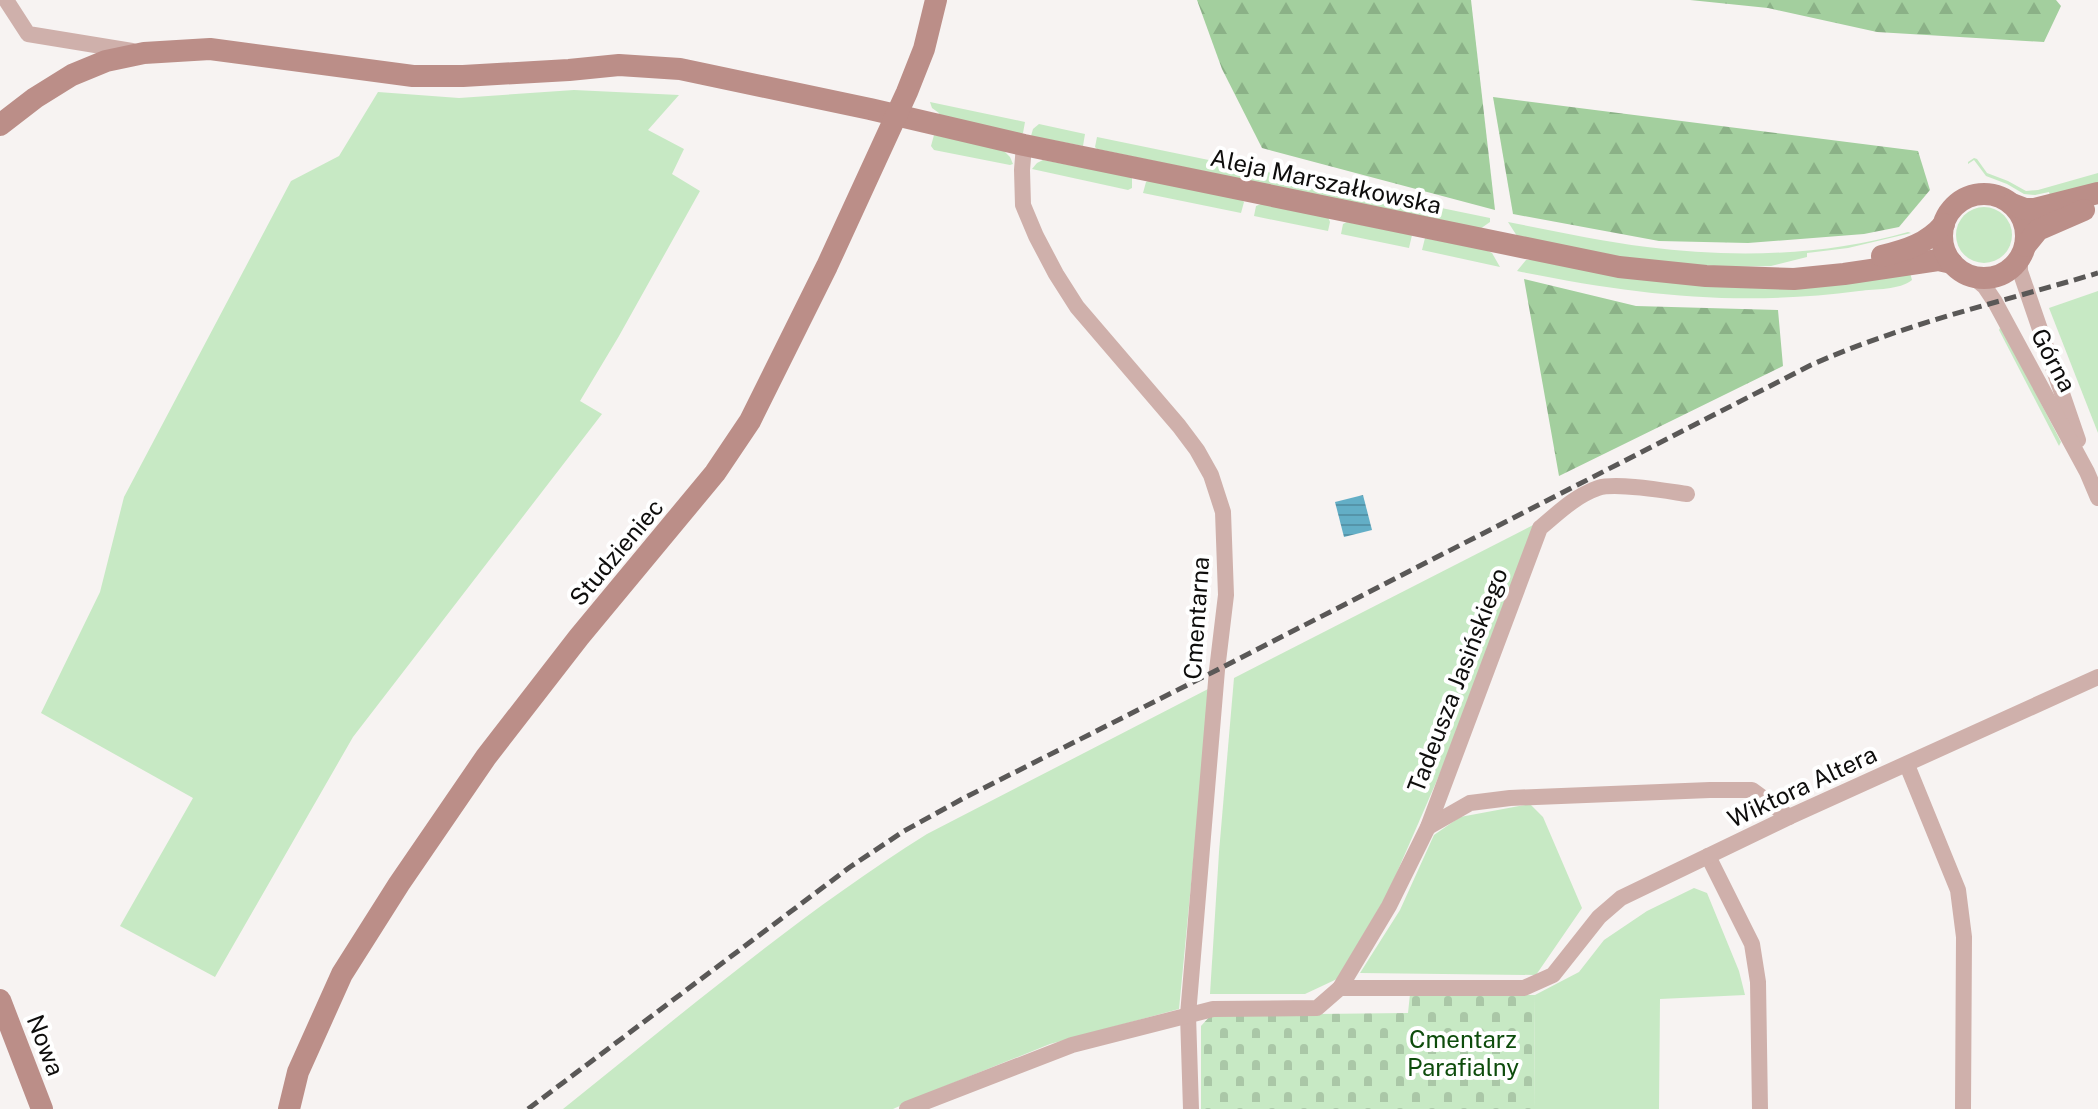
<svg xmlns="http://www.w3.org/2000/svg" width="2098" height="1109" font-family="'Public Sans',sans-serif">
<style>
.green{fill:#c7e9c4}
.forest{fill:url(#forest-firs)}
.cemetery{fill:url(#cemetery-stones)}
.water{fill:url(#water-rules)}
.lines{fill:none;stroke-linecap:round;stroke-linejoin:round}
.street{stroke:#cfb0ab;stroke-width:16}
.secondary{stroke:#bb8e88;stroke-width:22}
.rail{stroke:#5a5857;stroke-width:5;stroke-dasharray:12 6;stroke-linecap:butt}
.labels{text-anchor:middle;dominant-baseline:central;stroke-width:8;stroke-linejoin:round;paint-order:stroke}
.street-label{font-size:24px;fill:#0e0d0c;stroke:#fff}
.park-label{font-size:24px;fill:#0e4c0c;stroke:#fff}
</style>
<defs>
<pattern id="forest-firs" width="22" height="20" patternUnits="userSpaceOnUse" patternTransform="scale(2)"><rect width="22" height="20" fill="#a3cf9e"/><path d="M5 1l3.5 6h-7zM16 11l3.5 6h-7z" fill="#8bb187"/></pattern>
<pattern id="cemetery-stones" width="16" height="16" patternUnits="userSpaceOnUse" patternTransform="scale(2)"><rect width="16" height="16" fill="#c7e9c4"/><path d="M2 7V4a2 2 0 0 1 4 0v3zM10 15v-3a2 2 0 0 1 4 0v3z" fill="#aac7a7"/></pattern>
<pattern id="water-rules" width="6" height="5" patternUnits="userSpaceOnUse" patternTransform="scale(2)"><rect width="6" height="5" fill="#63aec6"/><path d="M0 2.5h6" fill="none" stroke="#5594a9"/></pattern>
</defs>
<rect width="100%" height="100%" fill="#f7f3f2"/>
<g class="green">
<path d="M574 90 679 95 648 130 684 149 672 174 700 191 619 336 580 401 602 414 353 737 215 977 120 926 193 798 41 713 100 592 124 497 291 181 339 156 378 92 459 98Z"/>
<path d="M930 102 1025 122 1023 133 1020 135 937 117 939 113 932 108Z"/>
<path d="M1039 124 1085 134 1083 146 1031 136 1033 129Z"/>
<path d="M934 135 1002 149 1010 157 1013 164 1010 165 934 150 931 146Z"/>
<path d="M1097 137 1490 218V222L1480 229 1097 149 1095 147Z"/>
<path d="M1974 158 1977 159 1987 173 2008 181 2026 191 2038 190 2098 173V188L2051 200 2049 192 2035 195 2024 194 2007 184 1986 176 1974 160 1968 164V162Z"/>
<path d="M1043 160 1132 177V188L1128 190 1032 169 1037 163Z"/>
<path d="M1150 180 1242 200 1244 202 1241 213 1143 193 1146 182Z"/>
<path d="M1261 204 1328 217 1330 222 1328 231 1254 216 1256 206Z"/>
<circle cx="1984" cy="235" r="28"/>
<path d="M1347 222 1412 235 1409 248 1341 234 1343 224Z"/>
<path d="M1508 222C1554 231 1600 241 1647 247 1733 258 1825 256 1908 232L1911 233 1848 248 1807 253V257L1771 266 1728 267 1641 261 1517 236Z"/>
<path d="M1425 238 1486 250 1492 253 1500 267 1422 250Z"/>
<path d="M1526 260H1534L1626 277 1909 269 1912 280C1900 290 1875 289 1859 291 1738 307 1636 295 1517 271Z"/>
<path d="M2098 291V433L2049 308Z"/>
<path d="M2001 326 2061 442 2059 446 1999 330Z"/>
<path d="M1537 523 1441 771 1388 893 1337 979 1305 994H1210L1219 852 1234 678Z"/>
<path d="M1210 688 1179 1009 1050 1044 933 1091 893 1109H563C682 1014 798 915 927 834Z"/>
<path d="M1530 804 1543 817 1582 908 1536 975 1360 973 1400 910 1434 835 1460 817Z"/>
<path d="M1694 888 1707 893 1739 971 1745 995 1660 999 1659 1109H1534L1535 995 1579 972 1604 940 1647 911Z"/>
</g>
<g class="forest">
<path d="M1197 0H1471L1495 210 1262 148 1222 69Z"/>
<path d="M1690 0H2056L2061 6 2044 42 1877 32 1768 8Z"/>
<path d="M1493 97 1918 151 1930 190 1899 227 1864 234 1748 243 1659 241 1513 214Z"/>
<path d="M1524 279 1636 306 1778 310 1783 366 1559 476Z"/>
</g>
<path class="cemetery" d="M1410 994 1535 995 1534 1109H1201V1026L1211 1015 1408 1013Z"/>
<path class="water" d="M1363 495 1372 530 1344 537 1335 502Z"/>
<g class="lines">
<g class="street">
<path d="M6 0 28 34 132 51"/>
<path d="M1024 145 1022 170 1023 205 1036 236 1056 274 1077 307 1179 426 1197 450 1211 475 1223 512 1226 595 1217 670 1188 1015 1191 1109"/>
<path d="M2020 258V271L2078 440"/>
<path d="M1972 276 1985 287 1995 302 2087 472 2098 498"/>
<path d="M1907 765 1958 890 1964 937 1963 1109"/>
<path d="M1428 827 1470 803 1510 798 1710 790H1752L1789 817"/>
<path d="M1708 856 1752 944 1758 982 1760 1109"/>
<path d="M1340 988 1389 906 1428 827 1540 528C1558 513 1575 496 1598 488 1616 482 1666 491 1687 494"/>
<path d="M907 1109 1072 1045 1213 1009 1317 1008 1340 988H1524L1553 975 1599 917 1621 898 1789 817 2098 677"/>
</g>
<g class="secondary">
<path d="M0 125 35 98 72 75 106 61 144 53 210 49 413 76H463L569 70 619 65 680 69 870 109 1024 145 1619 267 1706 276 1794 279 1844 274 1938 260 1952 263"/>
<circle cx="1984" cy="236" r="42"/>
<path d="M2012 204 2025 209H2034L2098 193"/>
<path d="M2025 246 2038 230 2084 210"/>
<path d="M1882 256C1906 250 1927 244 1944 224"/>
<path d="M0 1000 42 1109"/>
<path d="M289 1109 298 1072 342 974 399 884 486 757 579 637 715 473 750 421 827 266 907 92 924 49 936 0"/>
</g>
<path class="rail" d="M528 1109 850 867 904 831 964 798 1217 670 1811 365C1903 324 2001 302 2098 273"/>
</g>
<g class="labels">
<g class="street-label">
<text transform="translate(1326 181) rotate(12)">Aleja Marszałkowska</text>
<text transform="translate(2054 360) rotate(62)">Górna</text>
<text transform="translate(616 552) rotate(-50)">Studzieniec</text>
<text transform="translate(1196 618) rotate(-86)">Cmentarna</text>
<text transform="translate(1457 680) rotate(-69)">Tadeusza Jasińskiego</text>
<text transform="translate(1802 786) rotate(-25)">Wiktora Altera</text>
<text transform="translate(46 1045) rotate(69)">Nowa</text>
</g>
<g class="park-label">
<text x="1463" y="1039">Cmentarz<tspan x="1463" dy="28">Parafialny</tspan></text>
</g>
</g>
</svg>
